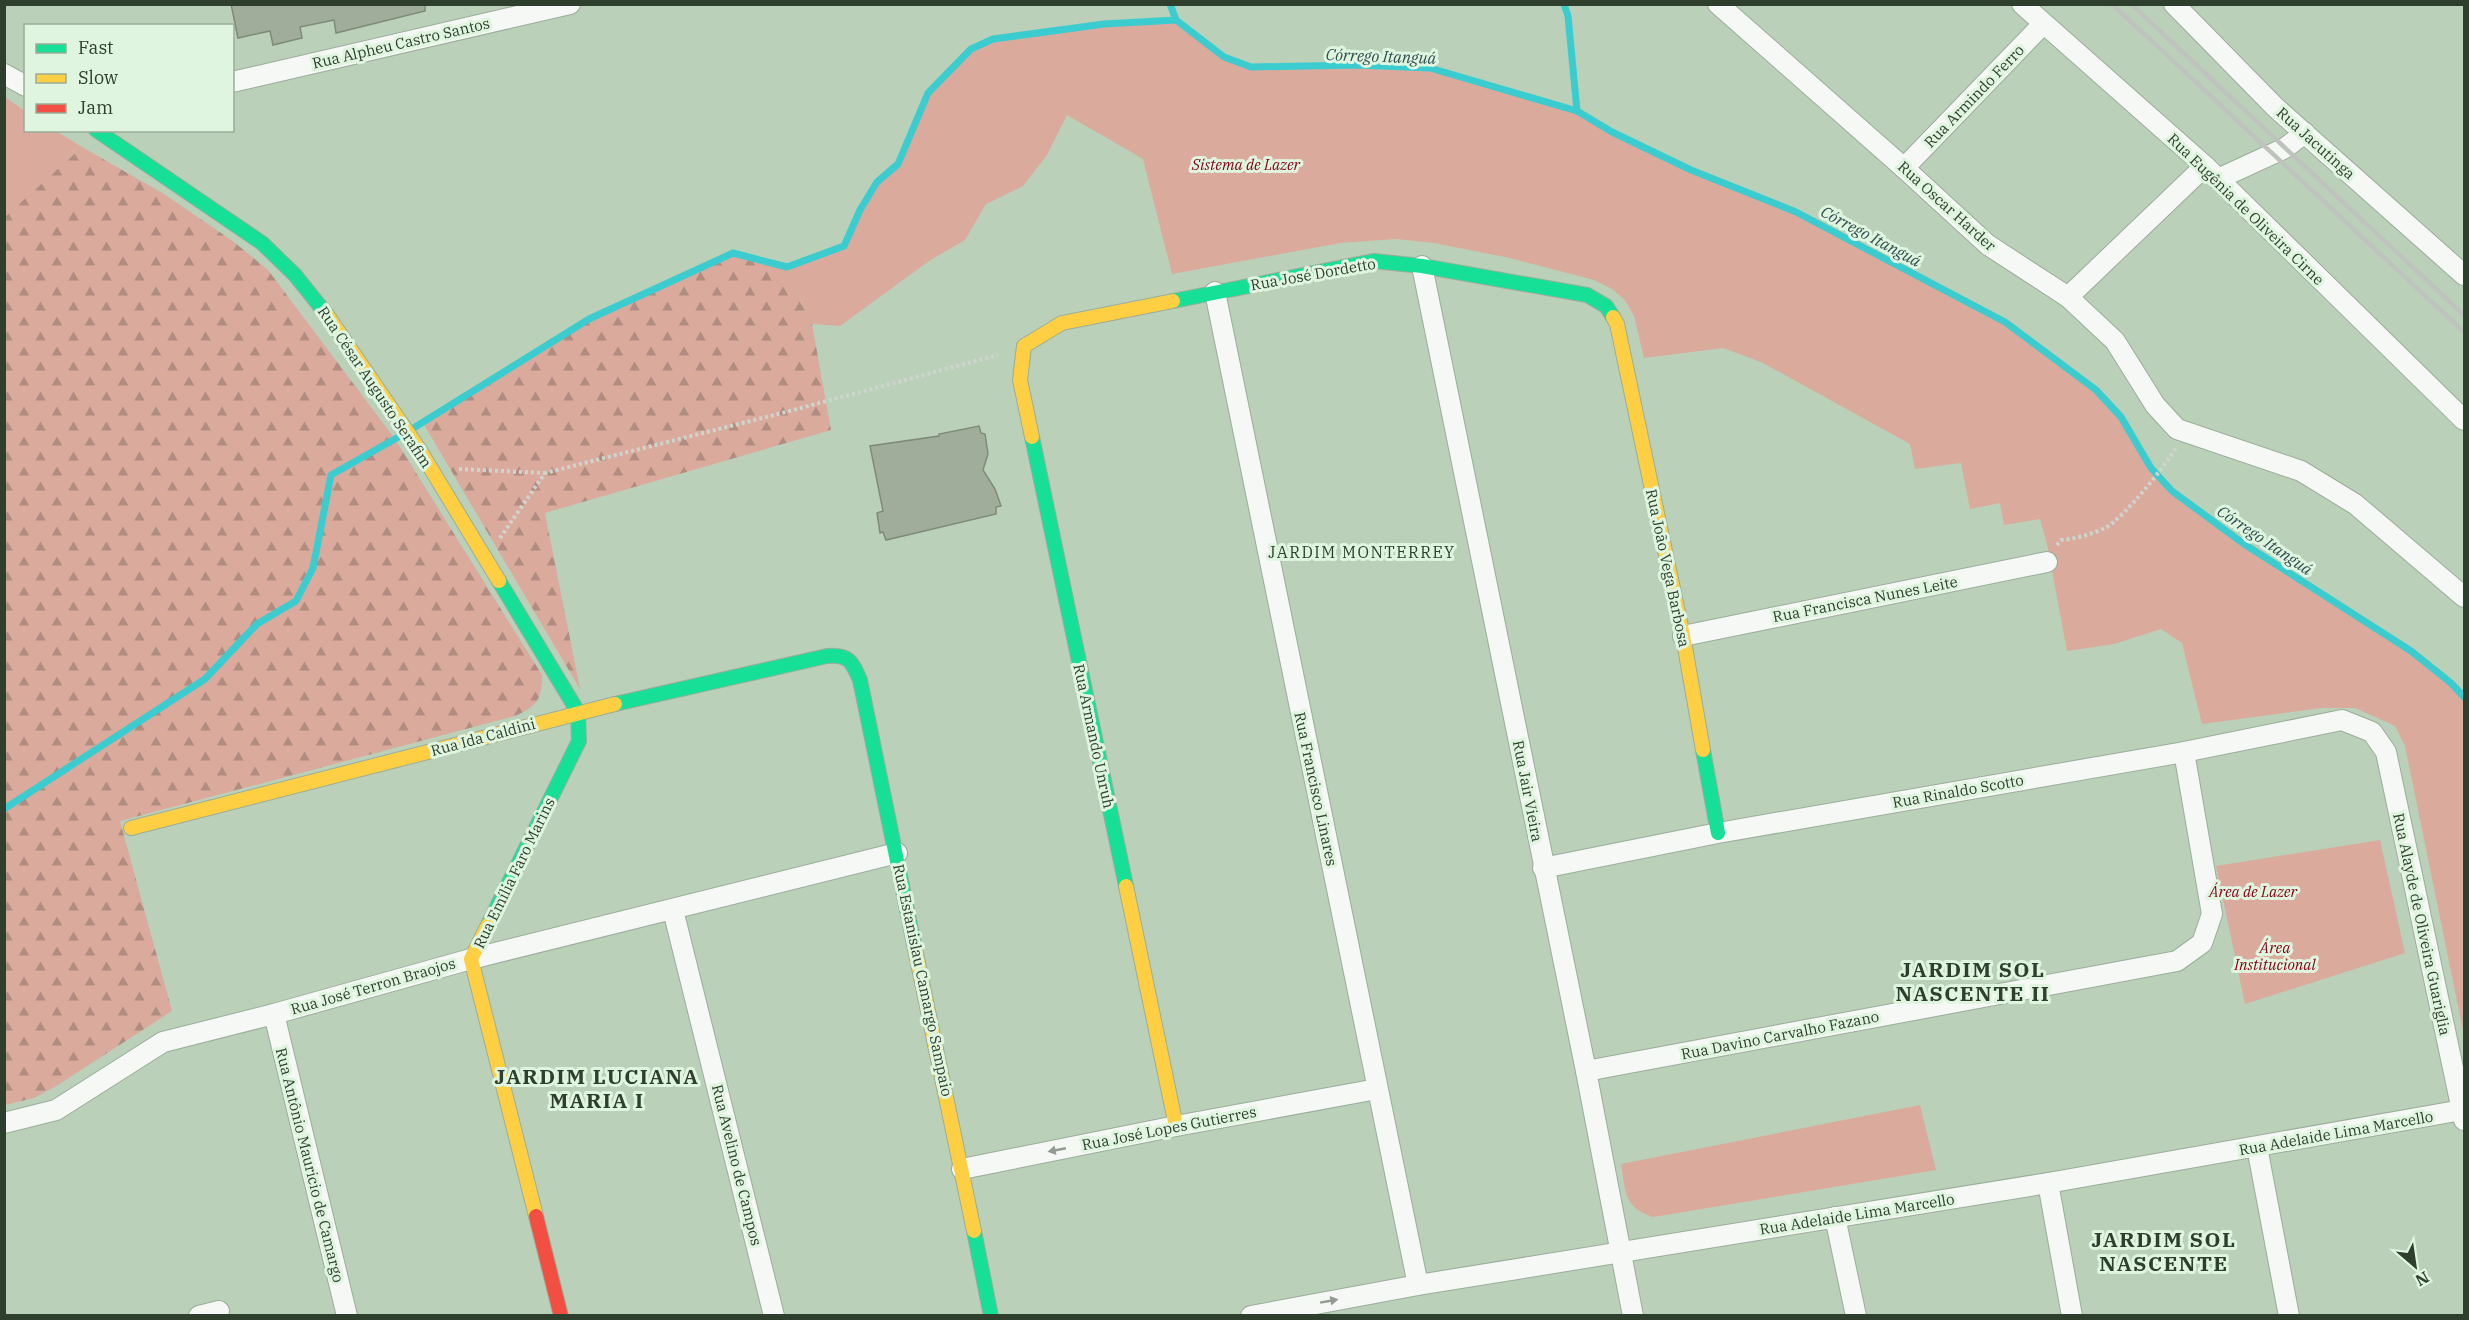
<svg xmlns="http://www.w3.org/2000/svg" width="2469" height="1320" font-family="'IBM Plex Serif',serif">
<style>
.forest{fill:url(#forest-firs)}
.park{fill:#daaa9c}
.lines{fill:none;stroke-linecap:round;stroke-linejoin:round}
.stream{stroke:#3bccd0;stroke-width:7}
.building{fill:#a0ad9a;stroke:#7e8b78;stroke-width:1.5}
.street-casing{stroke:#9bad9b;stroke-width:22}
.fast-casing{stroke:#9bad9b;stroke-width:16}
.slow-casing{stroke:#9bad9b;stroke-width:16}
.jam-casing{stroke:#9bad9b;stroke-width:16}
.path{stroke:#ced5ce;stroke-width:4;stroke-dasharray:3 3;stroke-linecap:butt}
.street{stroke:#f5f8f4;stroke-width:20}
.fast{stroke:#16e098;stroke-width:14}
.slow{stroke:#ffcf43;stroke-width:14}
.jam{stroke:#f24e42;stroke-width:14}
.rail{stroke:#bec4bd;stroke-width:4.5}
.oneway{fill:#929c91}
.labels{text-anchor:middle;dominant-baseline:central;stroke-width:6;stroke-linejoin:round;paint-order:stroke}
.street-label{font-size:15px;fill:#2f3f2e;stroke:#e0f5df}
.park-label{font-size:15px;font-style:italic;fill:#840316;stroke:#e0f5df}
.water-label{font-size:16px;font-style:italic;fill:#2e4f52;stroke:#e0f5df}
.neighbourhood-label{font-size:16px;letter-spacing:1.5px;fill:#2f3f2e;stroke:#e0f5df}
.district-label{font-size:21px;font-weight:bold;letter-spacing:1.5px;fill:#2f3f2e;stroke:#e0f5df}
</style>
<defs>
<pattern id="forest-firs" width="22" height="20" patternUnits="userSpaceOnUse" patternTransform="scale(1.5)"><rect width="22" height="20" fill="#daaa9c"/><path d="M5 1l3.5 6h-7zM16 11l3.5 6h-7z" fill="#b18c80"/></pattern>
</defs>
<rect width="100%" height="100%" fill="#bad0b9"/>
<g class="forest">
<path d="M82 147 164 194 234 242 268 270 395 439 542 675C542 700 537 706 515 716L120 821 172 1011 58 1085 34 1098 5 1105 4 217Z"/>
<path d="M733 253 787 267 812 324 831 430 545 513 580 689 423 423 589 319Z"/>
</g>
<g class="park">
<path d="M1176 20 1224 57 1251 67 1357 65 1430 68 1577 111 1612 132 1691 170 1796 212 2005 322 2096 390 2121 417 2151 468 2172 491 2244 544 2410 651 2451 683 2464 697V1035L2405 746 2395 726 2355 708H2321L2202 724 2182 643 2161 629 2114 644 2067 651 2047 544 2040 519 2004 525 2000 503 1970 509 1961 463 1915 469 1910 444 1761 362 1723 348 1644 358 1634 316 1625 300 1612 289 1594 280 1510 258 1434 243 1396 239 1340 243 1172 274 1143 159 1067 115 1047 155 1023 186 986 204 965 240 929 261 840 326 812 324 787 267 844 246 860 210 877 182 898 164 928 93 971 49 996 38 1103 24Z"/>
<path d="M5 97 25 111 26 130 56 131 82 147 5 217Z"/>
<path d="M2380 840 2405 953 2245 1004 2216 866Z"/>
<path d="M1920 1105 1936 1170 1653 1217C1623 1207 1626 1192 1621 1164Z"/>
</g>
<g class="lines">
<g class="stream">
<path d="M1170 4 1176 20 1224 57 1251 67 1357 65 1430 68 1577 111 1612 132 1691 170 1796 212 2005 322 2096 390 2121 417 2151 468 2172 491 2244 544 2411 651 2451 683 2464 697"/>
<path d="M1564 4 1568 16 1577 111"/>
<path d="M412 429 589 319 733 253 787 267 844 246 860 210 877 182 898 164 928 93 971 49 993 39 1104 24 1176 20"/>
<path d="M4 809 205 679 257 624 296 601 313 568 331 475 402 435"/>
</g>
</g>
<g class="building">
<path d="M231 4H425V11L336 33 334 20 300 27 302 38 273 45 270 31 238 38Z"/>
<path d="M979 426 981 433 985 434 988 454 983 470 995 489 1001 506 996 507V514L886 540 883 532 880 533 877 513 883 511 870 446 939 436V434Z"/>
</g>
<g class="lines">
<defs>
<g id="street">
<path d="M1718 4 1904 168 1988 245 2068 297 2205 166"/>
<path d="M2022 4 2205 166 2464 420"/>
<path d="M2174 4 2275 107 2464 275"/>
<path d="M4 74 26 86"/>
<path d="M232 82 570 4"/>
<path d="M1904 168 2043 24"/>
<path d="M2218 179 2285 148 2305 133"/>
<path d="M1422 266 1586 1071 1633 1316"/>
<path d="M1215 292 1418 1285"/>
<path d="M2068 297 2115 341 2155 405 2177 429 2301 471 2355 504 2464 597"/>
<path d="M1683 636 2047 562"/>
<path d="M1543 868 1718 833 2184 752 2342 720 2372 732 2386 752 2464 1120"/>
<path d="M673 910 774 1316"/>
<path d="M274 1014 347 1316"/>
<path d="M1586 1071 2177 961 2202 943 2212 914 2184 752"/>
<path d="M4 1123 56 1110 163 1042 274 1014 471 959 897 853"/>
<path d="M2257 1147 2289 1316"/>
<path d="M962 1169 1176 1126 1377 1089"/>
<path d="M2048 1183 2072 1316"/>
<path d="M1835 1217 1856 1316"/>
<path d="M199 1316 219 1311"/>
<path d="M1251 1316 1418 1285 2048 1183 2462 1110"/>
</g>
<g id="fast">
<path d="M96 130 262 243 295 275 327 315"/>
<path d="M1173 301 1374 261 1422 266 1587 295 1606 306 1613 317"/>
<path d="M1032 437 1126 886"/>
<path d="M615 704 827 656C849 654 852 662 860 680L914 944"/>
<path d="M1703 750 1718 833"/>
<path d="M488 925 579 741 578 712 499 581"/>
<path d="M974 1231 991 1316"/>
</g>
<g id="slow">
<path d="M327 315 419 449 499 581"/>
<path d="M1613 317 1617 324 1683 636 1703 750"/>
<path d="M1032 437 1020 380 1024 346 1062 323 1173 301"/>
<path d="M131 828 615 704"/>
<path d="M1126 886 1176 1126"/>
<path d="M488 925 471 959 536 1216"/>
<path d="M914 944 974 1231"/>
</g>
<path id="jam" d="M536 1216 561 1316"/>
</defs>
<use href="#street" class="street-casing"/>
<use href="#fast" class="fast-casing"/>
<use href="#slow" class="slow-casing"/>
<use href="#jam" class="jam-casing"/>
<g class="path">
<path d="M459 469 545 473"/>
<path d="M500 538 545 473 786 412 998 355"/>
<path d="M2057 545 2061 540C2075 539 2092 534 2105 528 2123 519 2165 466 2176 448"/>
</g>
<use href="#street" class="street"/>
<use href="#fast" class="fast"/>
<use href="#slow" class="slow"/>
<use href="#jam" class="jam"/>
<g class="rail">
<path d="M2112 4 2464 332"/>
<path d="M2131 4 2464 315"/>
</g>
</g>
<defs><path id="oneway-solid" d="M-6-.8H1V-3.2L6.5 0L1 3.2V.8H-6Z" transform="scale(1.5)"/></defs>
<g class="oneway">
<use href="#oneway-solid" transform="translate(1057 1150) rotate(169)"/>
<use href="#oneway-solid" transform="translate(1329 1301) rotate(-10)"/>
</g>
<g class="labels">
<g class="street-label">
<text transform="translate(401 43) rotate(-13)">Rua Alpheu Castro Santos</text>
<text transform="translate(1974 96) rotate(-46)">Rua Armindo Ferro</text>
<text transform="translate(2316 143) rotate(42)">Rua Jacutinga</text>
<text transform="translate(1947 206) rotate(42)">Rua Oscar Harder</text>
<text transform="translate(2246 209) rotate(44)">Rua Eugênia de Oliveira Cirne</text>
<text transform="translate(1313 274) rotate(-10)">Rua José Dordetto</text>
<text transform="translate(375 387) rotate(56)">Rua César Augusto Serafim</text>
<text transform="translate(1668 568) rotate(78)">Rua João Vega Barbosa</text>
<text transform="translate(1865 599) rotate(-11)">Rua Francisca Nunes Leite</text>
<text transform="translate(1094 736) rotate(78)">Rua Armando Unruh</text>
<text transform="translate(483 737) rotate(-15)">Rua Ida Caldini</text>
<text transform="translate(1316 789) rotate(78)">Rua Francisco Linares</text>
<text transform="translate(1528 791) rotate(79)">Rua Jair Vieira</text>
<text transform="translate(1958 791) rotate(-10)">Rua Rinaldo Scotto</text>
<text transform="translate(514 873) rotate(-64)">Rua Emília Faro Marins</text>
<text transform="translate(2422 924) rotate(78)">Rua Alayde de Oliveira Guariglia</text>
<text transform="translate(923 980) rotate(78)">Rua Estanislau Camargo Sampaio</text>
<text transform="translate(373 986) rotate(-16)">Rua José Terron Braojos</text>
<text transform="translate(1780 1035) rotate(-11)">Rua Davino Carvalho Fazano</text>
<text transform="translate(1169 1128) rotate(-11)">Rua José Lopes Gutierres</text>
<text transform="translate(2336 1133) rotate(-10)">Rua Adelaide Lima Marcello</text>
<text transform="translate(310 1165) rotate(76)">Rua Antônio Mauricio de Camargo</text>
<text transform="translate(737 1165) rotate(76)">Rua Avelino de Campos</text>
<text transform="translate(1857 1214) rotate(-9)">Rua Adelaide Lima Marcello</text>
</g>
<g class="park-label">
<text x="1246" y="164">Sistema de Lazer</text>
<text x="2253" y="891">Área de Lazer</text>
<text x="2275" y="947">Área<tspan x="2275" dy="17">Institucional</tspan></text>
</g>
<g class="water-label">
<text transform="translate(1381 56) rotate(2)">Córrego Itanguá</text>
<text transform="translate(1871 236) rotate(28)">Córrego Itanguá</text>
<text transform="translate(2265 540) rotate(34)">Córrego Itanguá</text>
</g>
<g class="neighbourhood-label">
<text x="1362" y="552">JARDIM MONTERREY</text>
</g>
<g class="district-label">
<text x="1973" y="969">JARDIM SOL<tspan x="1973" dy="24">NASCENTE II</tspan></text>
<text x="597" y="1076">JARDIM LUCIANA<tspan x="597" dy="24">MARIA I</tspan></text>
<text x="2164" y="1239">JARDIM SOL<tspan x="2164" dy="24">NASCENTE</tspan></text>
</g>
</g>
<rect width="2469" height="1320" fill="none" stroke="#2f3f2e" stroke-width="12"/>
<rect x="24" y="24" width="210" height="108" fill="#e0f5df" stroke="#99ac98" stroke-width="1.5"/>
<rect x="36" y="44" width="30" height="9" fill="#16e098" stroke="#99ac98" stroke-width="1.5"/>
<text x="78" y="54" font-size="18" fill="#2f3f2e">Fast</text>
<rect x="36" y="74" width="30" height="9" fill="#ffcf43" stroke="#99ac98" stroke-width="1.5"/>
<text x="78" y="84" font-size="18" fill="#2f3f2e">Slow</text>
<rect x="36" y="104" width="30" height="9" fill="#f24e42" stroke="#99ac98" stroke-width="1.5"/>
<text x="78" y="114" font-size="18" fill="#2f3f2e">Jam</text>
<g transform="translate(2415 1266) rotate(151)" stroke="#e0f5df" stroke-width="4.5" paint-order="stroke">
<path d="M0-4.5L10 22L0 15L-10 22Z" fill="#2f3f2e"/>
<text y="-9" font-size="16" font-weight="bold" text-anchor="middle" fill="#2f3f2e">N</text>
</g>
</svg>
